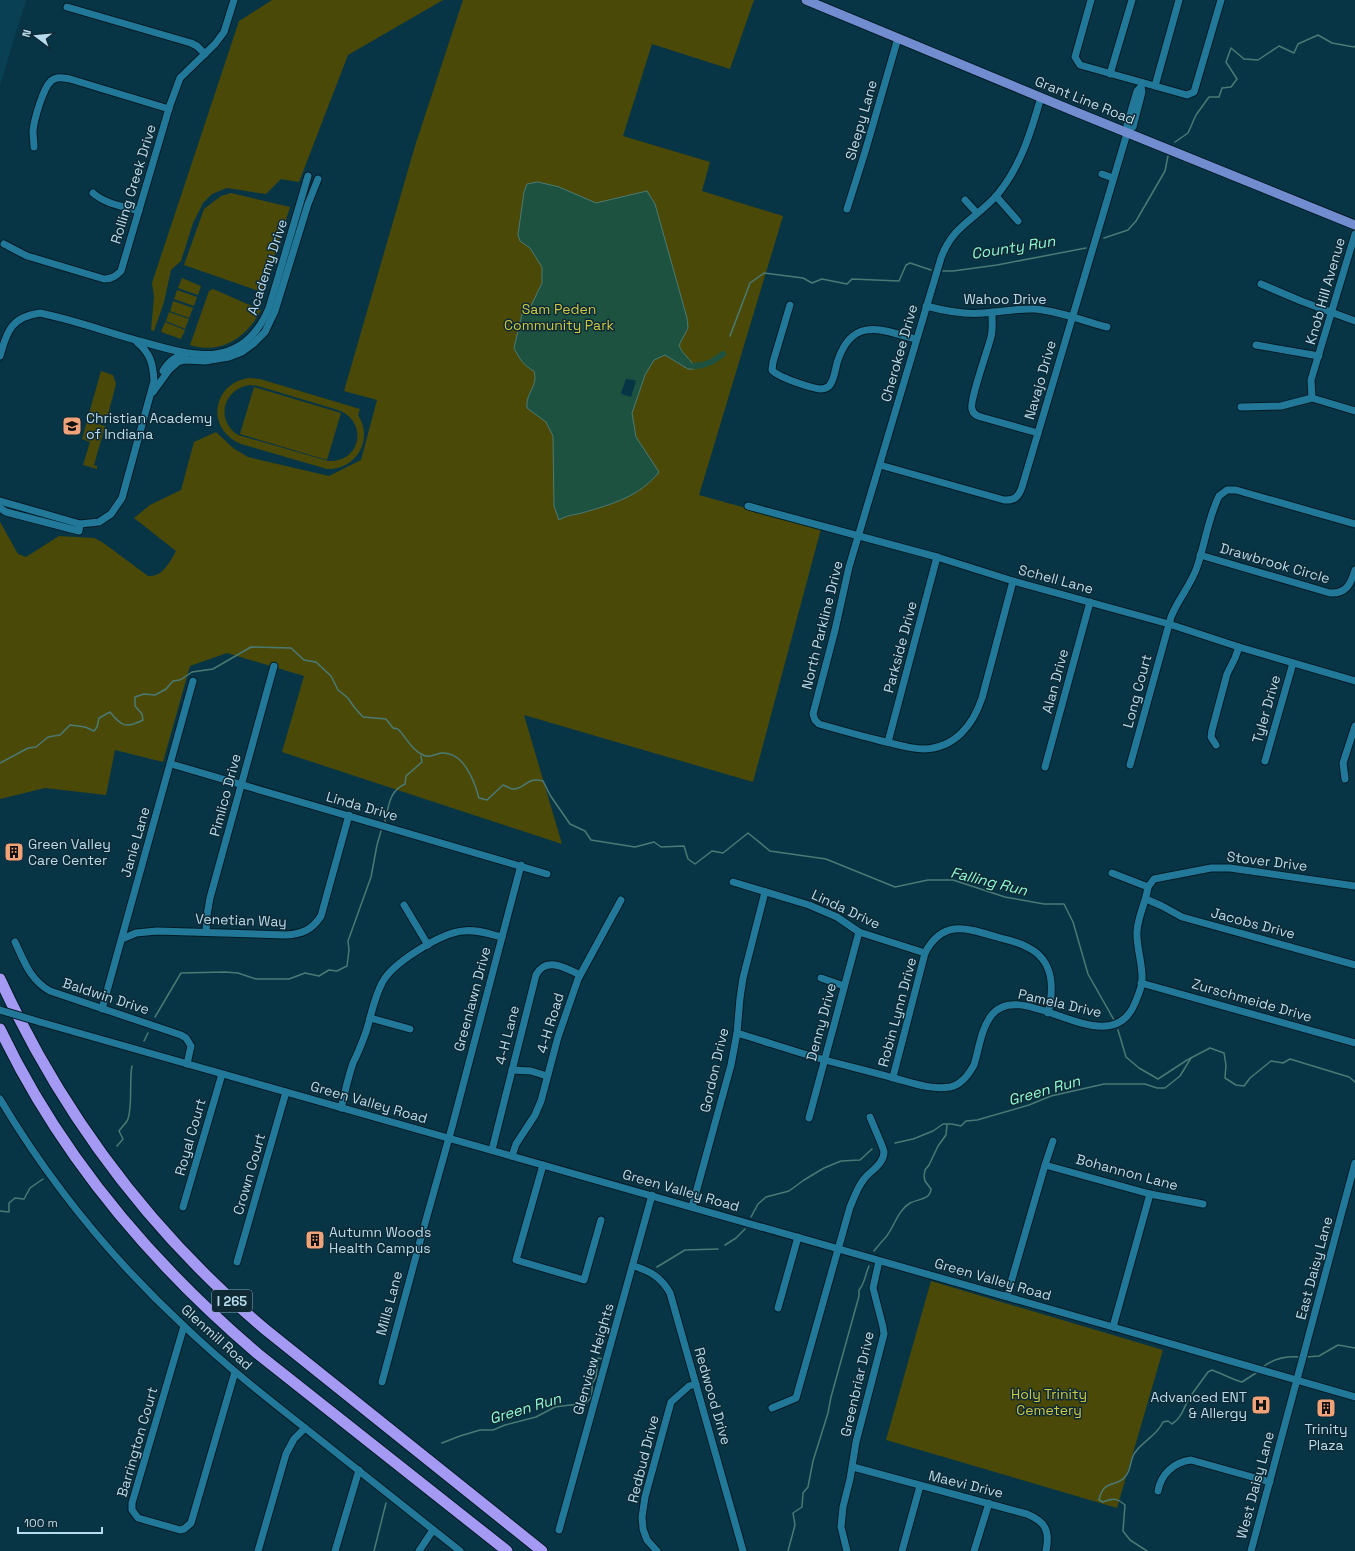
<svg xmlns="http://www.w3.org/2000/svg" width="1355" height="1551" font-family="'Space Grotesk',sans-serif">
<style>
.built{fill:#0a4053}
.green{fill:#4b4907;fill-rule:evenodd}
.water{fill:#1d5140;stroke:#4b7a74}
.pier{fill:#073546}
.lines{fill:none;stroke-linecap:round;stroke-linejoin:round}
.stream{stroke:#4b7a74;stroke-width:1.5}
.canal{stroke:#1d5140;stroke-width:6}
.minor-casing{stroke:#021b25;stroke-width:9}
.major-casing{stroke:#021b25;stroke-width:11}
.highway-casing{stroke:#021b25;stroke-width:13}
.minor{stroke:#227898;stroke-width:7}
.major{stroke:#718ccf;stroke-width:9}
.highway{stroke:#a59af3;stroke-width:11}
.minor-bridge-casing{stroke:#021b25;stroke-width:9;stroke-linecap:butt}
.minor-bridge{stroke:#227898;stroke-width:7}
.labels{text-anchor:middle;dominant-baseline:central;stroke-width:3;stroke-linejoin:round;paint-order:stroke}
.shield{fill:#102a35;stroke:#84a6b6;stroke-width:1}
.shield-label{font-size:13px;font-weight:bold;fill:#b6dbed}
.street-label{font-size:14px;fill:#b6dbed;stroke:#102a35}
.park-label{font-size:14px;fill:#cac844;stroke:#102a35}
.poi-label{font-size:14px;fill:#b6dbed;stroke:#102a35;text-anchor:start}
.water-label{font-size:15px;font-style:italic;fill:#91fad3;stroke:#102a35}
</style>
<rect width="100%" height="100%" fill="#073546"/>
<path class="built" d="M0 0H26L0 85Z"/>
<g class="green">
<path d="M272 0H443L348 55 299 182 281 179 266 194 227 188 212 194 203 203 193 223 181 261 171 270 164 302 154 331 151 330 154 297 152 283 239 21Z"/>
<path d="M463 0H754L730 69 652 44 623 136 710 162 702 191 783 216 699 495 821 529 753 782 524 715 562 844 282 752 304 676 227 653 190 666 163 762 115 750 106 795 45 788 0 799V522L18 554 26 557 59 536 94 538 102 542 148 576C163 577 170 562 176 551L134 518 150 505 181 490 194 442 216 432 233 448 248 457 329 476 361 460 377 400 344 391 415 146Z"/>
<path d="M231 193 290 207 264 289 259 291 184 265 204 209 221 196Z"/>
<path d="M182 278 201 286 198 295 178 288Z"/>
<path d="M213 289 261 310C247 337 221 355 190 345L209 291Z"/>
<path d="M177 290 197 297 194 306 174 299Z"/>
<path d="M173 301 193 308 189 318 170 311Z"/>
<path d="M169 312 189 319 185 329 166 321Z"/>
<path d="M165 322 185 330 181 339 161 332Z"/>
<path d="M101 371 113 375 116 384 106 422 88 417Z"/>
<path d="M250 378 260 379 360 409 358 415C374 440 356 470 327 469L241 444C205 430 212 382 250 378ZM250 385 258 386 338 410C369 421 361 463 328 461L238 435C215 420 223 389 250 385Z"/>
<path d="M254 387 341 413 327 460 240 434Z"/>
<path d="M87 421 105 426 94 465 97 466V469L83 465 90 442 82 439Z"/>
<path d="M931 1281 1163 1350 1117 1508 886 1440Z"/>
</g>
<path class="water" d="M538 182 559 187 596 203 647 191 655 204 687 318 688 328 679 345C682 355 692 359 695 369H688L665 355 654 360 645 375 632 413 636 437 659 472C639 497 612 504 582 513 574 515 567 515 559 520L554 506 553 436 546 422 527 408C525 393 539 386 534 371 524 366 519 358 514 348L522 314 529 310 542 283V267L530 248 520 241 518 235 524 192 527 184Z"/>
<path class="pier" d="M626 379 634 380 636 381 631 397 624 395 621 393Z"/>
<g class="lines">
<g class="stream">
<path d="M1175 142 1188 133 1196 115 1209 97H1219L1222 88 1231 87 1237 79 1226 62 1231 48 1244 59 1258 60 1279 46 1294 53 1298 44 1318 35 1332 43 1354 47 1355 46"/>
<path d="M1104 238 1128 230 1136 221 1165 171 1168 156"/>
<path d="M943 271H953L997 265 1086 248"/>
<path d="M730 336 750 283 764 273 803 278 812 283 822 279 847 284 852 279 899 281 906 265 910 263 931 270"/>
<path d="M0 763 28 748 36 747 48 737 60 735 70 725 85 727 94 731 97 727 99 718 110 712C121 726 126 729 143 720L142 714 135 706V697L144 694 155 695 166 689 173 681 180 680 192 672 213 669 251 647 291 648 304 660 316 662 331 676 338 690 348 698 354 707 363 717 386 719 393 728 398 729C406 737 410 748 421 754 429 759 434 754 442 753 464 752 474 780 479 798L487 800 503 785C506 786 509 788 512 789 525 790 526 776 543 781L550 795 570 824 585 831 591 840 635 847 654 842 661 847 684 846 688 859 695 864 712 851 723 853 748 833 770 851 826 859 895 887 928 880H953L1005 897 1044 904H1064L1073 922 1088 974 1114 1020"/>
<path d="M385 821C389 806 389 791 405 784L406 776 422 762 421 756"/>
<path d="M155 1017 181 973 225 972 238 973 256 979H289L305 973 319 976 329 970 337 971 347 966 349 950 348 941 371 877 377 845 381 831"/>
<path d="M1118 1030 1126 1057 1139 1068 1158 1079 1187 1060 1210 1048 1224 1053 1226 1065 1225 1078 1236 1085 1244 1086 1250 1078 1271 1061 1283 1063 1290 1059 1349 1077 1355 1082"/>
<path d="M144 1041 148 1033"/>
<path d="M895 1143 913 1139 933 1131 943 1124H952L961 1126 966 1121 977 1120 1029 1105 1051 1096 1104 1084H1145L1157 1088H1165L1180 1076 1191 1058"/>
<path d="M117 1146 123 1139 119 1131C121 1128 125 1124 127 1121 133 1111 129 1079 132 1066"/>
<path d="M0 1211 9 1212V1203L15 1198 24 1199 30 1188 43 1179"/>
<path d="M751 1217 758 1204 766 1197 789 1191 804 1180 824 1168 841 1161 860 1160 872 1149"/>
<path d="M725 1245 736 1238 745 1229"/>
<path d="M874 1251C878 1246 882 1241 886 1237 894 1227 898 1210 910 1203 918 1199 930 1200 931 1189L925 1181 924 1176 925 1170 929 1165 938 1146 946 1135 947 1125"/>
<path d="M657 1267 685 1250 718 1249"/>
<path d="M1306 1357 1319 1356 1338 1345 1355 1348"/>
<path d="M1263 1367C1274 1358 1287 1356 1300 1357"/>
<path d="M1192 1394 1208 1372 1212 1370C1223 1374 1231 1379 1242 1382L1259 1371"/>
<path d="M442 1443 460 1436 480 1430H493L505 1425 536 1417 555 1407 586 1403 592 1397V1384L596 1377 598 1358 603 1359"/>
<path d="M374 1551 386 1503"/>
<path d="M788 1551 795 1525 793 1513 802 1507 803 1493 808 1487 813 1461 828 1413 831 1397 859 1296V1290C865 1283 865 1275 869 1266"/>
<path d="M1147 1551 1130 1540 1123 1531 1125 1505C1117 1498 1113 1498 1103 1502L1099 1500C1103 1479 1117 1487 1125 1477 1131 1471 1130 1461 1134 1454 1142 1441 1157 1436 1163 1422L1168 1421 1172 1424C1183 1417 1183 1407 1190 1398"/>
</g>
<path class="canal" d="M694 366C706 366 714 361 723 354"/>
<defs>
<g id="minor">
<path d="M1091 0 1075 57 1080 65 1187 95 1194 92 1221 0"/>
<path d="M67 7 191 43 197 46 205 54"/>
<path d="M1110 74 1132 0"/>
<path d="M1155 86 1179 0"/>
<path d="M1128 130 1133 127 1142 92 1141 87"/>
<path d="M34 147C34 142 33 137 33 131 34 120 43 88 51 81 57 76 63 78 70 79L169 109"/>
<path d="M1102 174 1113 178"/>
<path d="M93 193C105 204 123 206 139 211"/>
<path d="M996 196 1018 221"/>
<path d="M965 200 977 213"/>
<path d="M847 209 865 152 898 38"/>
<path d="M4 244 27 256 104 279C112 279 116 276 121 271L170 105 180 78 215 44 224 32 234 0"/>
<path d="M1261 284 1301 301 1355 321"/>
<path d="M790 305 773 362 772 370C777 377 811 388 820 389 824 389 827 388 829 386 835 380 835 368 838 360 853 316 882 330 916 339"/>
<path d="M926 306C945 311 964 315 983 313 1001 312 1018 308 1035 309 1060 311 1083 321 1107 327"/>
<path d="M992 312C992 320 993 329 991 337 988 349 969 402 972 409 973 414 977 416 981 417L1038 433"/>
<path d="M1256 345 1319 356"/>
<path d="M0 356C7 330 12 317 40 313 75 320 109 333 143 342 195 357 243 370 269 308L308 176"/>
<path d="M163 371C168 362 176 356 186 354"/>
<path d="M153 392 169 370 178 362 185 360 205 361 229 357 242 352 253 344 265 332 275 311 308 204 318 179"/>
<path d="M1312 398 1311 380 1355 234"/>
<path d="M1241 407 1281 406 1312 398 1355 411"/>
<path d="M880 465 1004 500C1015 501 1019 496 1022 487L1128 130 1127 125 1137 91 1141 87 1142 83"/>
<path d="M0 501 80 524 99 522 111 514 122 498 154 381C153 364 151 354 137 342"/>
<path d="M748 506 937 557 1013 581 1169 624 1239 647 1355 681"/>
<path d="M0 508 6 512 79 531 80 524"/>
<path d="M1200 555 1330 593C1346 594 1351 584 1355 570"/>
<path d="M1013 581 982 698C973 725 955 748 924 749 910 749 895 744 882 741 861 736 840 730 819 724L815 720 813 714 835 630 849 567 941 258C953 225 976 219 997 195 1020 168 1031 132 1041 97"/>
<path d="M888 742 937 557"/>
<path d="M1216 745 1211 737 1212 730 1227 674 1235 658 1239 647"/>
<path d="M1265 761 1293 663"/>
<path d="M171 764 547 874"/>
<path d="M1130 765 1171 617C1178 599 1191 585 1197 567 1205 544 1208 518 1219 496L1227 490H1236L1355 524"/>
<path d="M1045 767 1090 602"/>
<path d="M1345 779 1343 763 1355 726"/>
<path d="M1112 873 1148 887 1154 879 1211 868H1230L1355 886"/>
<path d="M733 882 809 905 837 917 859 932 925 953C943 919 966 928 997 937 1007 940 1019 942 1029 948 1054 961 1054 989 1048 1013"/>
<path d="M1146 899 1162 906 1182 917 1355 965"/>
<path d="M404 905 428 945"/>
<path d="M206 932 207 915 210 898 274 666"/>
<path d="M122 939 136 933 157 931 286 935C302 934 312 930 321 916L349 815"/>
<path d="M15 942C24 961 30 980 50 991L181 1035 186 1038 191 1046 187 1064"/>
<path d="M821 978 844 986"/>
<path d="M1141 983 1355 1043"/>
<path d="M102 1009 193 681"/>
<path d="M370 1018 410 1029"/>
<path d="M40 1022 1113 1327 1355 1397"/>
<path d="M737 1033C767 1042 796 1052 825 1060 847 1066 869 1071 890 1077 910 1082 929 1090 950 1087 961 1085 969 1074 974 1065 979 1049 981 1029 991 1016 1021 974 1109 1067 1135 1003 1138 996 1142 987 1142 980 1143 964 1136 947 1137 931 1138 916 1146 902 1148 887"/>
<path d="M512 1070 531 1071 547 1076"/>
<path d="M893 1077 925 953"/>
<path d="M0 1099C50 1183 113 1260 184 1326 227 1367 273 1403 319 1439 366 1476 413 1514 460 1551"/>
<path d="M341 1108C345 1093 348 1077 353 1063 358 1053 362 1043 366 1032 371 1016 374 998 382 983 392 963 441 933 463 931 476 929 489 934 502 937"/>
<path d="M809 1118 859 932"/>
<path d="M492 1150 536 975C546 956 566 968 580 975"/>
<path d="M512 1156 516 1144 535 1115 541 1101 558 1037 578 979 621 900"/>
<path d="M543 1165 516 1260 584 1280 601 1220"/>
<path d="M1045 1165 1150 1194 1203 1204"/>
<path d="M183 1207 222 1074"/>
<path d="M692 1207 731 1065 737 1033 740 998 743 978 765 892"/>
<path d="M237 1262 286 1092"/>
<path d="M634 1266C650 1271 661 1277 670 1293L743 1551"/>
<path d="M1007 1296 1045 1165 1053 1141"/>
<path d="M778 1308 798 1237"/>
<path d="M184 1326 132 1503V1510L138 1518 180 1530 184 1529 191 1523 235 1372"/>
<path d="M1113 1327 1150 1194"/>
<path d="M382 1382 422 1234 452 1127 521 865"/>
<path d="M772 1408 796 1398 850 1207C854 1198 857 1188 864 1179 870 1171 884 1164 884 1152 883 1146 873 1125 870 1117"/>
<path d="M853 1467 1027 1514C1046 1522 1050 1531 1046 1551"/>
<path d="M1158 1491C1161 1474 1174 1462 1191 1460L1270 1482"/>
<path d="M559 1530 652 1195"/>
<path d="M258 1551 286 1454 294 1439 305 1428"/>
<path d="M335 1551 359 1470"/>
<path d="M419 1551 433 1530"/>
<path d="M657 1551 647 1540 643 1529 642 1517 645 1497 671 1402 689 1386 696 1384"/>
<path d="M847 1551 841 1527 843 1507 850 1479 856 1442 884 1334 883 1327 873 1288 879 1261"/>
<path d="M902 1551 920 1486"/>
<path d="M974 1551 989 1503"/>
<path d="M1251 1551 1355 1163"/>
</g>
<path id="major" d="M806 0 1076 112 1355 225"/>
<g id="highway">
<path d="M0 979C63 1116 151 1233 266 1330L542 1551"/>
<path d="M0 1029C61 1157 150 1262 258 1354L507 1551"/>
</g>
</defs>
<use href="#minor" class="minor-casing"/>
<use href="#major" class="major-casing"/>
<use href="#highway" class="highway-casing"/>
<use href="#minor" class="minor"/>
<use href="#major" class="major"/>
<use href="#highway" class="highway"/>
<defs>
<path id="minor-bridge" d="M0 1010 40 1022"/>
</defs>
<use href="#minor-bridge" class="minor-bridge-casing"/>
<use href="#minor-bridge" class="minor-bridge"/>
</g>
<defs>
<symbol id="school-square" viewBox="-11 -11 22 22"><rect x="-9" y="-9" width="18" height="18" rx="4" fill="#f0a279" stroke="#102a35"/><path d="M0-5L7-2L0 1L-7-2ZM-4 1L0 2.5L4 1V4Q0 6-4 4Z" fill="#111"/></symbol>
<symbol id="building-square" viewBox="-11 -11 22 22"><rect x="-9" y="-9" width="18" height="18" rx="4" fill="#f0a279" stroke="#102a35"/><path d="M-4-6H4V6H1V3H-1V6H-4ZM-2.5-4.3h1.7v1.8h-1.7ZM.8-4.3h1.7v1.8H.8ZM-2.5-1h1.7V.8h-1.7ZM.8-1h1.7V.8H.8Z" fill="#111"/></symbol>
<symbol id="hospital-square" viewBox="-11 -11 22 22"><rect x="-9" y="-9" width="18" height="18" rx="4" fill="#f0a279" stroke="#102a35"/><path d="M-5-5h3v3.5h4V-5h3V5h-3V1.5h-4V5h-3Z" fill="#111"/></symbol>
</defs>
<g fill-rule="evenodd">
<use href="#school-square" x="61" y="415" width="22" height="22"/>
<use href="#building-square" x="3" y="841" width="22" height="22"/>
<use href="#building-square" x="304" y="1229" width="22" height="22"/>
<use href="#hospital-square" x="1250" y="1394" width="22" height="22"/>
<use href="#building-square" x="1315" y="1397" width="22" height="22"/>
</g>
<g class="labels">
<rect class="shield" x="212" y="1290" width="40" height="22" rx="3"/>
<g class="shield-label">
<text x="232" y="1301">I 265</text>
</g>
<g class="street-label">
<text transform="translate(1085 100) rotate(22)">Grant Line Road</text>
<text transform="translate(861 120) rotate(-74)">Sleepy Lane</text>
<text transform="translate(133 184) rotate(-73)">Rolling Creek Drive</text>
<text transform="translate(267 267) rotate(-72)">Academy Drive</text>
<text transform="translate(1325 291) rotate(-74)">Knob Hill Avenue</text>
<text x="1005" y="299">Wahoo Drive</text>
<text transform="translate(899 353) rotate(-74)">Cherokee Drive</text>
<text transform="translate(1040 380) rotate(-74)">Navajo Drive</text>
<text transform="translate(1275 563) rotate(16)">Drawbrook Circle</text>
<text transform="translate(1056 579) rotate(15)">Schell Lane</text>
<text transform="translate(822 625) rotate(-76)">North Parkline Drive</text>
<text transform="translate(900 647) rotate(-75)">Parkside Drive</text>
<text transform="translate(1055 681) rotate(-75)">Alan Drive</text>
<text transform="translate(1137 691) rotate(-75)">Long Court</text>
<text transform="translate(1266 709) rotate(-74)">Tyler Drive</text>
<text transform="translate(225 795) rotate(-75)">Pimlico Drive</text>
<text transform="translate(362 806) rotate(16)">Linda Drive</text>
<text transform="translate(135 842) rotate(-74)">Janie Lane</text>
<text transform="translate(1267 861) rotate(7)">Stover Drive</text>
<text transform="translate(846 909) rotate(25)">Linda Drive</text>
<text transform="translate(241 920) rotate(2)">Venetian Way</text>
<text transform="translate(1253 923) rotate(15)">Jacobs Drive</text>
<text transform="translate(106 996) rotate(18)">Baldwin Drive</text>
<text transform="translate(472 999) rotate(-75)">Greenlawn Drive</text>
<text transform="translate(1252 1000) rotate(16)">Zurschmeide Drive</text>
<text transform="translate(1060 1003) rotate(13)">Pamela Drive</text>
<text transform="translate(897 1012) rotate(-75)">Robin Lynn Drive</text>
<text transform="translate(821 1022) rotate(-75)">Denny Drive</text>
<text transform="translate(550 1023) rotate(-73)">4-H Road</text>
<text transform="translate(507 1035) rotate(-76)">4-H Lane</text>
<text transform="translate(714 1070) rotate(-77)">Gordon Drive</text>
<text transform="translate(369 1102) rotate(16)">Green Valley Road</text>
<text transform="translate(190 1137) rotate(-74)">Royal Court</text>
<text transform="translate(1127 1172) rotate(15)">Bohannon Lane</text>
<text transform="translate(249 1174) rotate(-74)">Crown Court</text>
<text transform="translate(681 1190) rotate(16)">Green Valley Road</text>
<text transform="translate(1314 1268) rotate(-75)">East Daisy Lane</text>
<text transform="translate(993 1279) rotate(16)">Green Valley Road</text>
<text transform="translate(389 1303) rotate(-75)">Mills Lane</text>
<text transform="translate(217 1337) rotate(42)">Glenmill Road</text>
<text transform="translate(593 1359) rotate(-74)">Glenview Heights</text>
<text transform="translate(857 1384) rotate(-77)">Greenbriar Drive</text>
<text transform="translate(713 1396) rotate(74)">Redwood Drive</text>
<text transform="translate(137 1442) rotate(-74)">Barrington Court</text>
<text transform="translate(643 1459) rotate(-76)">Redbud Drive</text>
<text transform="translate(966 1484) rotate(14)">Maevi Drive</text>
<text transform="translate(1255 1485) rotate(-75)">West Daisy Lane</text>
</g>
<g class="park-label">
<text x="559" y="309">Sam Peden<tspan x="559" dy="16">Community Park</tspan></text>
<text x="1049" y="1394">Holy Trinity<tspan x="1049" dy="16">Cemetery</tspan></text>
</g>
<g class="poi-label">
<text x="86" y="418">Christian Academy<tspan x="86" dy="16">of Indiana</tspan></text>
<text x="28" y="844">Green Valley<tspan x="28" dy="16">Care Center</tspan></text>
<text x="329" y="1232">Autumn Woods<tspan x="329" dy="16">Health Campus</tspan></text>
<text x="1247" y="1397" text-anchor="end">Advanced ENT<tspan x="1247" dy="16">&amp; Allergy</tspan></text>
<text x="1326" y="1429" text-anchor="middle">Trinity<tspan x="1326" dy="16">Plaza</tspan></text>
</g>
<g class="water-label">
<text transform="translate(1013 247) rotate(-9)">County Run</text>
<text transform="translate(989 881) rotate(14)">Falling Run</text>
<text transform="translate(1044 1090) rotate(-16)">Green Run</text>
<text transform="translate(525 1408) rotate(-17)">Green Run</text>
</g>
</g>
<g transform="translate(36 36) rotate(286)" stroke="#102a35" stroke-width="3" paint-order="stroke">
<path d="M0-3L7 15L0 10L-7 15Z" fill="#b6dbed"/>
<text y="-6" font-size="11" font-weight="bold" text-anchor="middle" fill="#b6dbed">N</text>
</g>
<path d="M18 1527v6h84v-6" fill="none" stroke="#b6dbed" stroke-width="2"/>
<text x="24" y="1527" font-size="12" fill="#b6dbed" stroke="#102a35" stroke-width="3" paint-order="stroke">100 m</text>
</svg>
